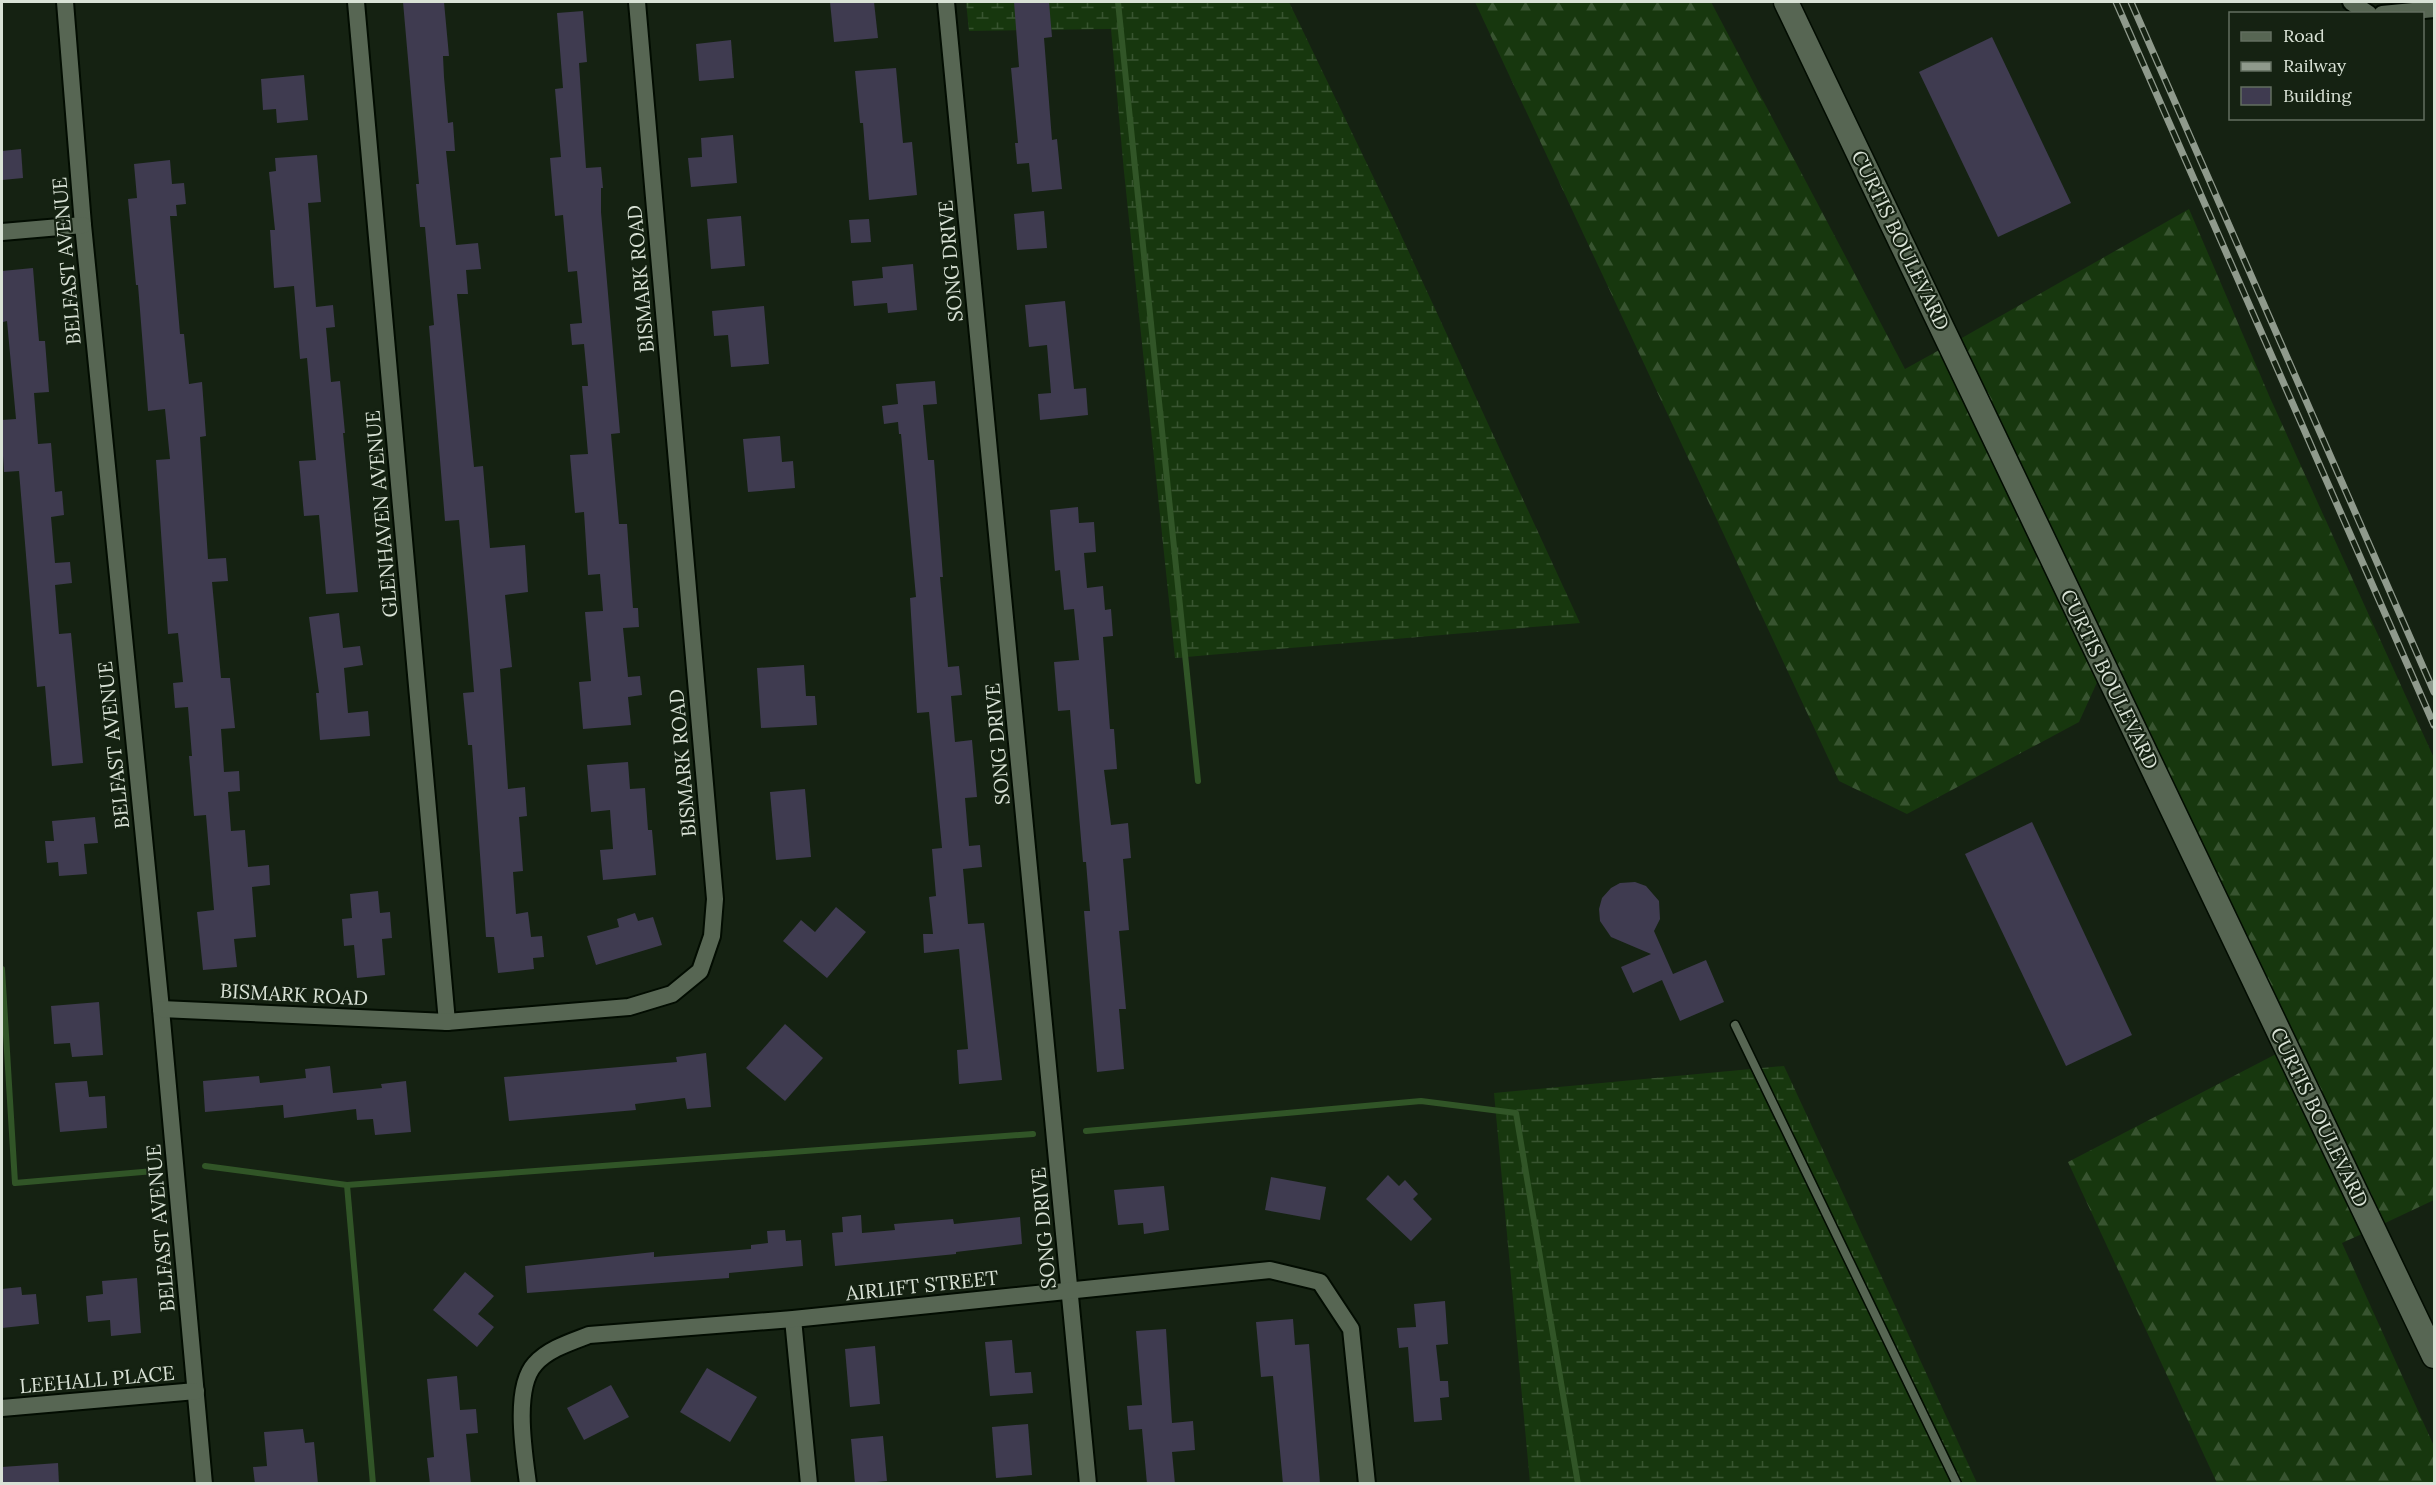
<svg xmlns="http://www.w3.org/2000/svg" width="2436" height="1485" font-family="Lora,serif">
<style>
.forest{fill:url(#forest-firs)}
.wetland{fill:url(#wetland-marsh)}
.lines{fill:none;stroke-linecap:round;stroke-linejoin:round}
.stream{stroke:#315527;stroke-width:6}
.building{fill:#3f3b50}
.lane-casing{stroke:#020c01;stroke-width:11}
.street-casing{stroke:#020c01;stroke-width:20}
.secondary-casing{stroke:#020c01;stroke-width:27}
.lane{stroke:#576653;stroke-width:8}
.street{stroke:#576653;stroke-width:16}
.secondary{stroke:#576653;stroke-width:24}
.rail-casing{stroke:#8f9a8c;stroke-width:7}
.rail{stroke:#152212;stroke-width:4.5;stroke-dasharray:14;stroke-linecap:butt}
.labels{text-anchor:middle;dominant-baseline:central;stroke-width:4.5;stroke-linejoin:round;paint-order:stroke}
.street-label{font-size:20px;fill:#d9e2d6;stroke:#152212}
</style>
<defs>
<pattern id="forest-firs" width="22" height="20" patternUnits="userSpaceOnUse" patternTransform="scale(1.5)"><rect width="22" height="20" fill="#17370e"/><path d="M5 1l3.5 6h-7zM16 11l3.5 6h-7z" fill="#385430"/></pattern>
<pattern id="wetland-marsh" width="20" height="14" patternUnits="userSpaceOnUse" patternTransform="scale(1.5)"><rect width="20" height="14" fill="#17370e"/><path d="M1 5h8M5 5V1M11 12h8M15 12V8" fill="none" stroke="#385430"/></pattern>
</defs>
<rect width="100%" height="100%" fill="#152212"/>
<g class="forest">
<path d="M1475 2H1711L1905 369 1941 349 2099 678 2079 722 1907 814 1839 781Z"/>
<path d="M2189 209 2271 400 2434 758V1200L2383 1224 1960 339Z"/>
<path d="M2278 1053 2364 1233 2342 1243 2434 1446V1483H2217L2068 1162Z"/>
</g>
<g class="wetland">
<path d="M966 2H1289L1395 222 1580 623 1175 658 1124 172 1111 29 969 31Z"/>
<path d="M1784 1066 1977 1483H1530L1494 1093Z"/>
</g>
<g class="lines">
<g class="stream">
<path d="M1118 2 1198 781"/>
<path d="M2 969 15 1183 154 1171"/>
<path d="M1086 1131 1421 1101 1516 1113 1578 1484"/>
<path d="M205 1166 347 1185 1033 1134"/>
<path d="M347 1185 373 1484"/>
</g>
</g>
<g class="building">
<path d="M403 2H444L449 56H443L444 77 448 123 453 122 455 151H446L456 245 478 243 481 269 466 270 468 294H457L474 467 483 466 490 548 525 545 528 592 505 595 512 667 500 669 508 789 525 787 527 816 519 817 523 871 513 872 516 914 528 912 531 937 542 936 544 957 533 958 534 969 498 973 494 937H486L472 745H468L463 693 474 692 468 620 459 520 445 521 429 326 434 325 425 227H420L416 184H419Z"/>
<path d="M830 2H874L878 38 834 42Z"/>
<path d="M1014 2H1049L1052 37 1044 38 1052 140 1057 139 1062 189 1032 192 1029 163 1017 164 1015 143H1018L1011 68 1019 67Z"/>
<path d="M583 11 587 62 579 63 586 168 601 167 603 188H601V212L620 433 611 434 619 524H627L633 608H638L639 627 623 628 628 677 640 676 642 695 628 697 631 725 583 729 579 682 591 681 585 612 603 611 600 574 588 575 584 512 575 513 570 455 588 454 582 386H588L584 344 572 345 570 324 582 323 577 271 568 272 563 215 555 216 550 158 561 157 555 89 563 88 557 13Z"/>
<path d="M1992 37 2071 203 1998 237 1919 72Z"/>
<path d="M731 40 734 78 699 81 696 44Z"/>
<path d="M896 68 903 143 912 142 917 195 869 200 863 123H860L855 71Z"/>
<path d="M304 75 308 120 277 123 276 109 263 110 261 79Z"/>
<path d="M733 135 737 183 691 187 688 158 702 157 701 138Z"/>
<path d="M21 149 23 178 2 180V151Z"/>
<path d="M317 155 321 202 308 203 316 307 333 305 335 327 326 328 331 382 340 381 345 433H343L358 592 326 594 319 515 304 516 299 461 316 460 307 358 300 359 294 286 274 288 270 230H275L269 172 276 171 275 158Z"/>
<path d="M170 160 172 184 184 183 186 204 176 205 177 216H170L180 334H184L189 384 202 382 206 436 200 437 208 559 226 558 228 581 212 582 221 678H230L235 728 221 729 224 772 239 771 240 791 228 792 231 831 245 830 248 867 269 865 270 885 252 887 256 937 234 939 237 967 203 970 197 912 214 910 206 815 194 816 189 756H192L188 707 175 708 173 683 183 682 178 633 168 634 156 460 170 459 165 409 148 411 138 285H136L128 199 137 198 134 164Z"/>
<path d="M1044 211 1047 248 1017 250 1014 214Z"/>
<path d="M741 216 745 266 711 269 707 219Z"/>
<path d="M869 219 871 242 851 243 849 220Z"/>
<path d="M913 264 917 310 888 313 887 303 854 306 852 281 883 278 882 267Z"/>
<path d="M33 268 39 341H45L49 392 34 393 38 444 51 443 55 492 62 491 64 515 51 517 55 563 70 562 72 583 55 585 59 634 71 633 83 763 52 766 45 686 37 687 19 471 4 472 2 440V420L16 419 7 321 3 322 2 271Z"/>
<path d="M1065 301 1074 389 1086 388 1088 415 1040 420 1038 394 1051 393 1047 345 1029 347 1025 305Z"/>
<path d="M764 306 769 364 731 367 728 335 714 336 712 311Z"/>
<path d="M935 381 937 404 923 405 928 460H934L943 577H940L948 667 959 666 962 695 951 696 955 742 972 740 977 797 965 798 969 846 980 845 982 867 963 869 968 924 984 923 1002 1080 959 1084 957 1050 968 1049 959 949 924 953 923 934H933L929 897 936 896 932 849 942 848 929 712 917 713 910 598 916 597 901 434H899L898 422 884 424 882 406 898 404 896 384Z"/>
<path d="M780 436 782 462 793 461 795 488 748 492 743 439Z"/>
<path d="M1078 507 1079 523 1094 522 1096 552 1084 553 1087 588 1103 586 1105 610 1111 609 1113 636 1103 637 1110 729H1114L1117 769 1104 770 1111 825 1128 823 1131 858 1123 859 1129 930 1119 931 1126 1009H1119L1124 1069 1097 1072 1084 911H1090L1086 862H1083L1070 710 1058 711 1054 662 1079 660 1074 609 1064 610 1060 570 1055 571 1050 510Z"/>
<path d="M339 613 343 648 360 646 363 665 344 668 348 713 368 711 370 736 320 740 316 693H319L309 617Z"/>
<path d="M804 665 806 696H815L817 725 761 728 757 668Z"/>
<path d="M628 762 630 789 645 788 648 830H652L656 875 603 880 600 850 613 849 610 810 591 812 587 765Z"/>
<path d="M805 789 811 857 776 860 770 792Z"/>
<path d="M95 817 98 843 84 844 87 874 59 876 58 862 47 863 45 841H54L52 821Z"/>
<path d="M2032 822 2132 1035 2066 1066 1965 854Z"/>
<path d="M1635 882 1646 886 1659 901 1660 919 1654 931 1673 974 1706 960 1724 1002 1680 1021 1662 980 1633 993 1621 967 1651 954 1611 937 1600 921 1599 909 1602 898 1611 888 1620 883Z"/>
<path d="M378 891 380 913 390 912 392 938 382 939 385 975 357 978 354 945 344 946 342 919 352 918 350 894Z"/>
<path d="M836 907 866 932 827 978 783 941 801 920 815 932Z"/>
<path d="M635 913 638 921 653 917 662 945 596 965 587 936 619 927 617 919Z"/>
<path d="M99 1002 103 1055 72 1057 70 1043 54 1044 51 1006Z"/>
<path d="M785 1024 823 1058 785 1101 746 1068Z"/>
<path d="M706 1053 711 1107 687 1109 685 1098 635 1104 636 1110 509 1121 504 1077 677 1062 676 1057Z"/>
<path d="M330 1066 333 1093 382 1088 381 1084 406 1081 411 1132 375 1135 373 1119 357 1120 356 1109 284 1118 283 1105 205 1112 203 1081 259 1076 260 1083 306 1078 305 1069Z"/>
<path d="M87 1081 89 1097 105 1096 107 1128 60 1132 55 1083Z"/>
<path d="M1388 1175 1399 1186 1405 1180 1418 1194 1413 1199 1432 1219 1411 1241 1366 1199Z"/>
<path d="M1271 1177 1326 1187 1320 1220 1265 1210Z"/>
<path d="M1164 1186 1169 1230 1144 1234 1143 1223 1118 1225 1114 1190Z"/>
<path d="M861 1215 862 1233 895 1230 894 1224 953 1219 954 1224 1020 1217 1022 1244 956 1252V1254L835 1266 832 1233 843 1232 842 1217Z"/>
<path d="M785 1230 786 1241 801 1240 803 1266 729 1273V1278L527 1293 525 1266 654 1252V1257L751 1249V1245L768 1243 767 1231Z"/>
<path d="M465 1272 494 1296 478 1314 494 1327 477 1347 433 1310Z"/>
<path d="M137 1278 141 1333 111 1336 110 1320 88 1322 86 1296 103 1294 102 1281Z"/>
<path d="M21 1287 22 1295 36 1294 39 1324 2 1328V1289Z"/>
<path d="M1445 1301 1448 1344 1436 1345 1440 1381H1448L1449 1397 1440 1398 1442 1420 1414 1422 1408 1347 1399 1348 1397 1328 1416 1327 1414 1304Z"/>
<path d="M1293 1319 1295 1345 1309 1344 1320 1484H1283L1273 1376 1261 1377 1256 1322Z"/>
<path d="M1166 1329 1172 1423 1193 1421 1195 1450 1172 1452 1175 1484H1147L1142 1429 1129 1430 1127 1406 1142 1405 1136 1331Z"/>
<path d="M1012 1340 1015 1373 1031 1372 1033 1393 990 1396 985 1342Z"/>
<path d="M875 1346 880 1404 850 1407 845 1349Z"/>
<path d="M707 1368 757 1397 730 1442 680 1412Z"/>
<path d="M457 1376 460 1410 476 1409 478 1433 466 1434 471 1484H430L427 1458 434 1457 427 1379Z"/>
<path d="M611 1385 629 1417 584 1440 567 1408Z"/>
<path d="M1028 1424 1032 1475 996 1478 992 1427Z"/>
<path d="M303 1429 305 1443 314 1442 318 1484H255L253 1467 267 1466 264 1432Z"/>
<path d="M883 1436 887 1481 855 1484 851 1439Z"/>
<path d="M58 1463 59 1484H2V1467Z"/>
</g>
<g class="lines">
<defs>
<path id="lane" d="M1735 1025 1957 1484"/>
<g id="street">
<path d="M65 2 83 225 161 1009 204 1484"/>
<path d="M356 2 447 1022"/>
<path d="M946 2 1088 1484"/>
<path d="M2351 2 2369 14"/>
<path d="M2382 14 2434 9"/>
<path d="M2 232 83 225"/>
<path d="M161 1009 447 1022 629 1007 672 994 700 971 712 936 715 899 637 2"/>
<path d="M793 1319 809 1484"/>
<path d="M2 1408 196 1391"/>
<path d="M528 1484C524 1453 513 1388 535 1364 548 1349 571 1342 589 1335L793 1319 1270 1270 1320 1282 1351 1329 1367 1484"/>
</g>
<path id="secondary" d="M1786 2 2434 1356"/>
</defs>
<use href="#lane" class="lane-casing"/>
<use href="#street" class="street-casing"/>
<use href="#secondary" class="secondary-casing"/>
<use href="#lane" class="lane"/>
<use href="#street" class="street"/>
<use href="#secondary" class="secondary"/>
<defs>
<g id="rail">
<path d="M2116 2 2434 725"/>
<path d="M2131 2 2434 692"/>
</g>
</defs>
<use href="#rail" class="rail-casing"/>
<use href="#rail" class="rail"/>
</g>
<g class="labels">
<g class="street-label">
<text transform="translate(1901 240) rotate(64)">CURTIS BOULEVARD</text>
<text transform="translate(66 261) rotate(-95)">BELFAST AVENUE</text>
<text transform="translate(950 261) rotate(-95)">SONG DRIVE</text>
<text transform="translate(640 279) rotate(-95)">BISMARK ROAD</text>
<text transform="translate(381 514) rotate(-95)">GLENHAVEN AVENUE</text>
<text transform="translate(2110 679) rotate(64)">CURTIS BOULEVARD</text>
<text transform="translate(997 744) rotate(-95)">SONG DRIVE</text>
<text transform="translate(113 745) rotate(-96)">BELFAST AVENUE</text>
<text transform="translate(682 763) rotate(-95)">BISMARK ROAD</text>
<text transform="translate(294 994) rotate(3)">BISMARK ROAD</text>
<text transform="translate(2320 1117) rotate(64)">CURTIS BOULEVARD</text>
<text transform="translate(160 1228) rotate(-95)">BELFAST AVENUE</text>
<text transform="translate(1043 1228) rotate(-95)">SONG DRIVE</text>
<text transform="translate(922 1285) rotate(-6)">AIRLIFT STREET</text>
<text transform="translate(97 1379) rotate(-5)">LEEHALL PLACE</text>
</g>
</g>
<rect width="2436" height="1485" fill="none" stroke="#d9e2d6" stroke-width="6"/>
<rect x="2229" y="12" width="195" height="108" fill="#152212" stroke="#636f60" stroke-width="1.5"/>
<rect x="2241" y="32" width="30" height="9" fill="#576653" stroke="#636f60" stroke-width="1.5"/>
<text x="2283" y="42" font-size="18" fill="#d9e2d6">Road</text>
<rect x="2241" y="62" width="30" height="9" fill="#8f9a8c" stroke="#636f60" stroke-width="1.5"/>
<text x="2283" y="72" font-size="18" fill="#d9e2d6">Railway</text>
<rect x="2241" y="87" width="30" height="18" fill="#3f3b50" stroke="#636f60" stroke-width="1.5"/>
<text x="2283" y="102" font-size="18" fill="#d9e2d6">Building</text>
</svg>
